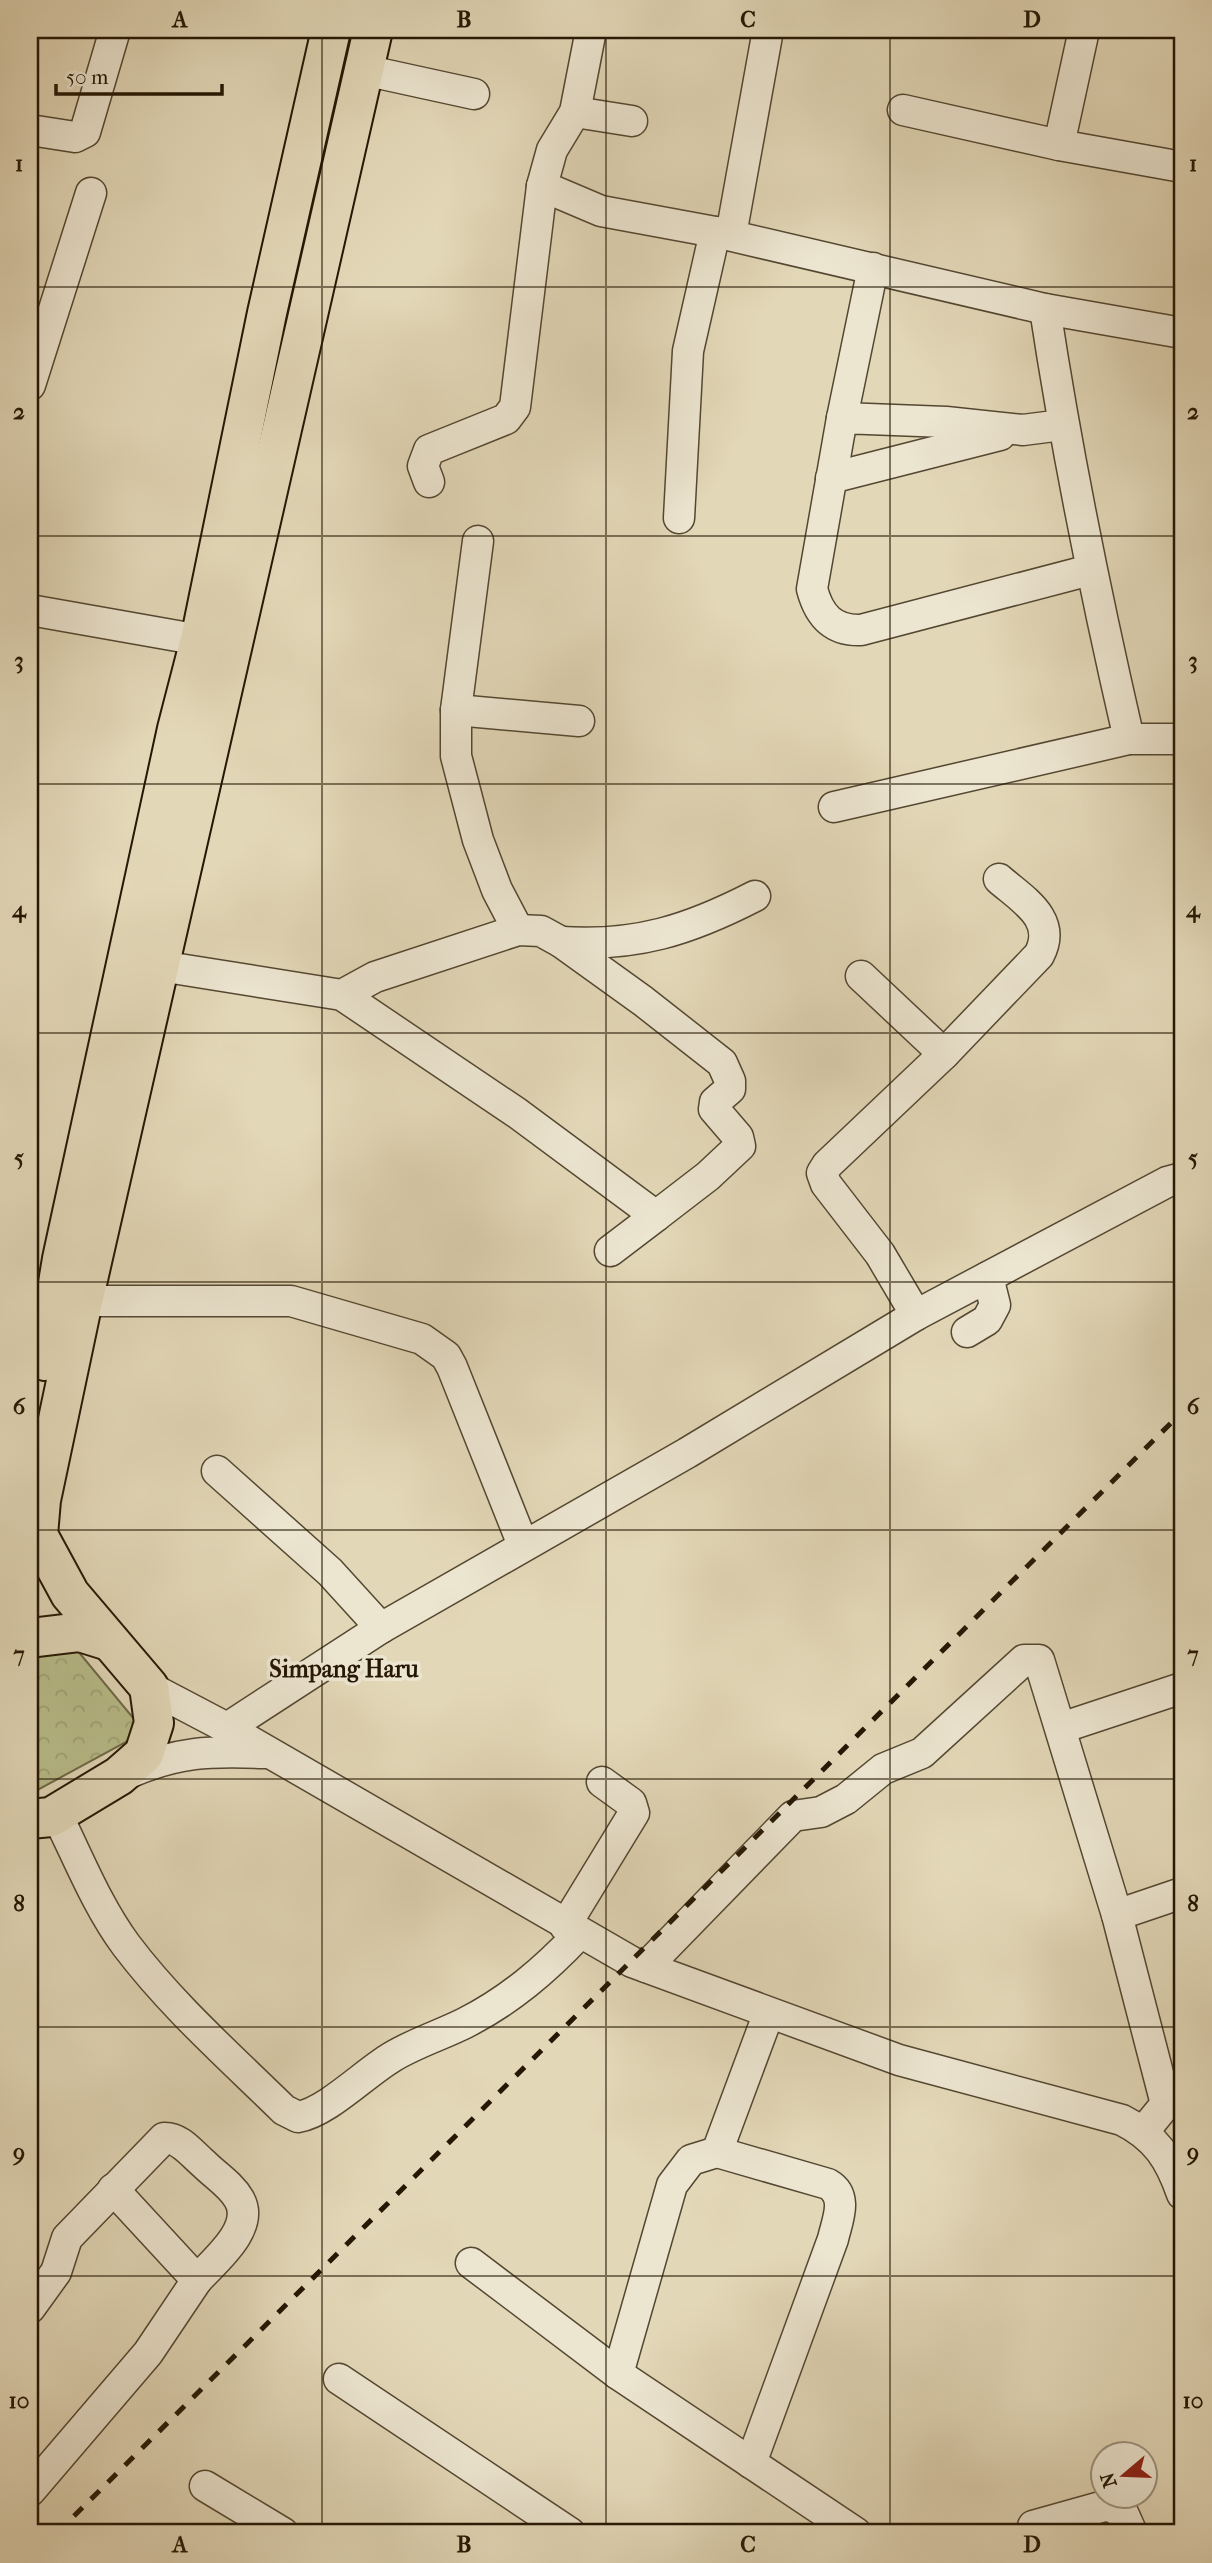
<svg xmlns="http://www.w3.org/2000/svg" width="1212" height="2563" font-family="'IM FELL French Canon',serif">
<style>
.park{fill:url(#park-crowns);stroke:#6e6a47;stroke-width:2}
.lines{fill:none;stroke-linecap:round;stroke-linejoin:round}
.minor-casing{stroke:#544731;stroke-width:33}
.major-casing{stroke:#251704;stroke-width:42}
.minor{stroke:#ece5d0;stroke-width:30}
.major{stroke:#e2d7b7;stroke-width:38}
.rail{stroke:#251704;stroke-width:5;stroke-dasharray:12 12;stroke-linecap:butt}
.grid{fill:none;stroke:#251704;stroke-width:2;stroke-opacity:0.55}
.labels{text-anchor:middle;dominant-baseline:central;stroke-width:7;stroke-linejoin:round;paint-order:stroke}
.quarter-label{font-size:24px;font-weight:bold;fill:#251704;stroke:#ece5d0}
.neatline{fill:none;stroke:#251704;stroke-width:2.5}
.grid-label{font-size:23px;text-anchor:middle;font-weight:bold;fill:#251704}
</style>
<defs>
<pattern id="park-crowns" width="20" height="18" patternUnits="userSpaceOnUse" patternTransform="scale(1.75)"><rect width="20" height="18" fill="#b8bd8a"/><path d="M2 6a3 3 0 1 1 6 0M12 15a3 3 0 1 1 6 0" fill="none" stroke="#9ea275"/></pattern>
</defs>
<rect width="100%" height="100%" fill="#e2d7b7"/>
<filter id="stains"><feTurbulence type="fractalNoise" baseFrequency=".00286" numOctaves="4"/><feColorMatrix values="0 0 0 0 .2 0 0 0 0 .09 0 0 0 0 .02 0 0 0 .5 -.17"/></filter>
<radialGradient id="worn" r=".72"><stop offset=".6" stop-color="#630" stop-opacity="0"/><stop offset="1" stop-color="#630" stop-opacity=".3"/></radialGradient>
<path class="park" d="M77 1650 134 1719 136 1731 126 1742 30 1794V1654Z"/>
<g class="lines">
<defs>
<g id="minor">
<path d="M364 70 474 94"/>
<path d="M903 110 1059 145 1182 167"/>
<path d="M575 112 632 121"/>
<path d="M30 130 75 137 85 132 115 30"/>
<path d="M1059 145 1084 30"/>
<path d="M542 186 601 211 715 232 1045 309 1182 333"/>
<path d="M731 235 768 30"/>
<path d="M1045 309C1067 454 1096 596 1129 739"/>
<path d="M30 385 91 193"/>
<path d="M842 418 873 268"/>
<path d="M1062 425 1023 430 946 422 842 418 812 589C819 615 832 631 861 630L1090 570"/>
<path d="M831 478 1000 435"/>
<path d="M429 482 423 466 429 450 506 419 515 407 542 186 552 150 575 112 591 30"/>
<path d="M679 518 688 351 715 232"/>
<path d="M478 541 456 710V756L478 840 497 890 518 930"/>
<path d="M30 610 200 640"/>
<path d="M456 710 579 721"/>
<path d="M834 807 1129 739H1182"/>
<path d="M561 942C636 947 689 930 755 896"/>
<path d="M160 966 342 995 517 1113 656 1216 708 1176 740 1146 738 1137 714 1109 715 1102 730 1089V1081L722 1063 643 1001 561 942 541 931 518 930 375 977 342 995"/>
<path d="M861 976 944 1054"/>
<path d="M610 1251 656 1216"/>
<path d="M83 1301H291L422 1339 446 1356 452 1367 523 1545"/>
<path d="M916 1315 880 1254 826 1184 822 1173 827 1165 944 1054 1039 955C1058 919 1023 900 999 879"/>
<path d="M967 1332 987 1320 995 1305 988 1277"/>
<path d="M217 1471 330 1572 381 1628"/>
<path d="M149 1687 227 1728 632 1962 899 2060 1122 2120C1156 2137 1170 2159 1182 2194"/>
<path d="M227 1728 381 1628 687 1453 916 1315 1167 1182 1182 1178"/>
<path d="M1061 1728 1182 1688"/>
<path d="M126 1774C179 1751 208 1751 265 1753"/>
<path d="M56 1813C78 1857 97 1906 126 1945 172 2006 230 2057 284 2110L298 2117C327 2112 365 2073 392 2057 415 2043 441 2035 465 2023 510 2000 545 1970 579 1934"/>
<path d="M1117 1915 1182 1893"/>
<path d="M565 1926 634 1813 631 1803 602 1782"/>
<path d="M646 1967 793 1816 821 1812 846 1799 883 1769 922 1753 1024 1660H1039L1117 1915 1166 2104 1144 2131"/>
<path d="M717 2152 828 2184C849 2196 837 2221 833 2239L751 2463"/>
<path d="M471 2263 618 2374 856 2533"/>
<path d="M30 2308 56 2272 67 2238 164 2138C180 2137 192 2154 204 2164 215 2175 231 2185 239 2199 256 2228 214 2261 197 2280"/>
<path d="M618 2374 672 2185 691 2160 717 2152 768 2015"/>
<path d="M339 2379 570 2533"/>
<path d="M205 2486 283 2533"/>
<path d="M30 2491 148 2353 197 2280 113 2189"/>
<path d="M1033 2526 1108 2505 1123 2513 1132 2533"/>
</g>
<g id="major">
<path d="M45 1361 62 1259 177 729 200 640 267 313 331 30"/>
<path d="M30 1638 80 1632 109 1641"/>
<path d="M30 1819 51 1817 119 1776 144 1754 154 1723 149 1687 70 1594 38 1535 41 1500 83 1301 373 30"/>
</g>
</defs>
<use href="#minor" class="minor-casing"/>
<use href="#major" class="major-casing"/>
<use href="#minor" class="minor"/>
<use href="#major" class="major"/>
<path class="rail" d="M57 2533 1182 1412"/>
</g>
<path class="grid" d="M322 30V2533M606 30V2533M890 30V2533M30 287H1182M30 536H1182M30 784H1182M30 1033H1182M30 1282H1182M30 1530H1182M30 1779H1182M30 2027H1182M30 2276H1182"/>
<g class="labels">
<g class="quarter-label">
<text x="344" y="1669">Simpang Haru</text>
</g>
</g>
<rect width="1212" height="2563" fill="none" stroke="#e2d7b7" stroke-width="77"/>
<g transform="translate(1124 2475) rotate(251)"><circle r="33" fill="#ece5d0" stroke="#9c937e" stroke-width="2"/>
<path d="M0-5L12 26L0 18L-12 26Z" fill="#8f2418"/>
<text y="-10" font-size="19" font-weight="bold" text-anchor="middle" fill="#251704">N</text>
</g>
<path d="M56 84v10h166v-10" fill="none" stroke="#251704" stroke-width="3.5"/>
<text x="66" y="84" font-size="21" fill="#251704" stroke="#ece5d0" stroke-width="5" paint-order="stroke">50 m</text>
<rect x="38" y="38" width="1136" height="2486" class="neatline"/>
<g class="grid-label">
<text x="180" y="27">A</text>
<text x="464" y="27">B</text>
<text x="748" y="27">C</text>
<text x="1032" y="27">D</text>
<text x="19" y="171">1</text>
<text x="1193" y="171">1</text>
<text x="19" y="419">2</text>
<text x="1193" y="419">2</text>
<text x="19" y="668">3</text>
<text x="1193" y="668">3</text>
<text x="19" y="917">4</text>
<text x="1193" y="917">4</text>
<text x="19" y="1165">5</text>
<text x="1193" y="1165">5</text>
<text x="19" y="1414">6</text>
<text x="1193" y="1414">6</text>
<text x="19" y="1662">7</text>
<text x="1193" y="1662">7</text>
<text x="19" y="1911">8</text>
<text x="1193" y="1911">8</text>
<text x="19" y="2160">9</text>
<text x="1193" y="2160">9</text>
<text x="19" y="2408">10</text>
<text x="1193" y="2408">10</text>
<text x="180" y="2552">A</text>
<text x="464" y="2552">B</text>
<text x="748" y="2552">C</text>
<text x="1032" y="2552">D</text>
</g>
<rect width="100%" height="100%" filter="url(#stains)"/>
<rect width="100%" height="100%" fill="url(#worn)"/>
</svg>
